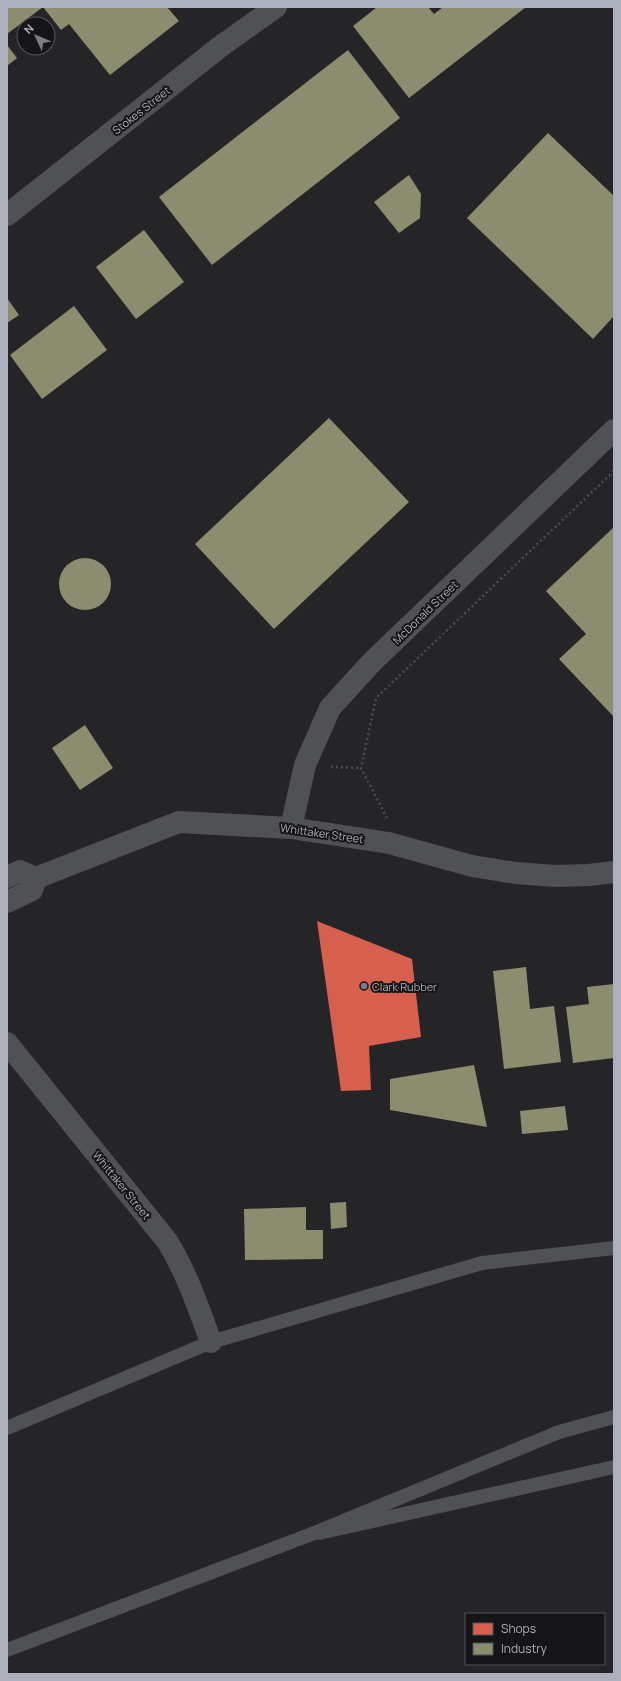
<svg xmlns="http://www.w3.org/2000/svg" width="621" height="1681" font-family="Manrope,sans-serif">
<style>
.built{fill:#252528;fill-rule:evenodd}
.shops{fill:#d6604d}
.industry{fill:#8c8c6e}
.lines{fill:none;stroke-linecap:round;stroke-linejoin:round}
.path{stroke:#4b4c4f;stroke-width:2.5;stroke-dasharray:2 3;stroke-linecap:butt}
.service{stroke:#4f5155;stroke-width:14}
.minor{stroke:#4f5155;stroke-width:22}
.poi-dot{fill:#797c85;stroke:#151518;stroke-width:1.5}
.labels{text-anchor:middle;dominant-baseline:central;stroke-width:4;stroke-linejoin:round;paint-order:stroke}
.street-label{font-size:11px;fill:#acb0bd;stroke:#151518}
.poi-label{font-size:11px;fill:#acb0bd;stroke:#151518;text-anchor:start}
</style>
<rect width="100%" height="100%" fill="#1b1b1c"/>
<path class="built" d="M7 7H614V1674H7ZM24 24H48V48H24ZM466 1614H604V1664H466Z"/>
<path class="shops" d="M317 921 412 959 421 1037 369 1046 371 1090 341 1091Z"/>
<g class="industry">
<path d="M7 7H43L7 34Z"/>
<path d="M43 7H167L179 21 110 75 69 24 61 30Z"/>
<path d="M377 7H428L434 14 443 7H526L409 98 353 26Z"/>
<path d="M7 45 17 58 7 66Z"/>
<path d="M348 50 400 118 212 265 159 197Z"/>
<path d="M548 133 614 196V316L593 339 467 218Z"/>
<path d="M409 175 421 194 420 218 399 233 374 202Z"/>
<path d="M144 230 184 282 136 319 96 267Z"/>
<path d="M7 298 19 315 7 323Z"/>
<path d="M74 306 107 350 42 399 10 355Z"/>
<path d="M329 418 409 502 274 629 195 544Z"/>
<path d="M614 527V717L559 659 586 634 546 591Z"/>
<circle cx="85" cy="584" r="26"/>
<path d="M85 725 113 768 80 790 52 748Z"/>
<path d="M526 967 530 1009 554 1006 561 1062 504 1069 493 971Z"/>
<path d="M614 984V1058L573 1063 566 1007 589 1004 587 987Z"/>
<path d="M474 1065 487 1127 390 1110V1079Z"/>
<path d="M565 1106 568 1130 522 1134 520 1111Z"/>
<path d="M346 1202 347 1227 331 1229 330 1203Z"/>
<path d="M306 1207V1230H323V1259L245 1260 244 1209Z"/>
</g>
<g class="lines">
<g class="path">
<path d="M331 767 361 768"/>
<path d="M387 818 361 768 376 698 614 471"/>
</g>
<g class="service">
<path d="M614 1417 559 1432 317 1532 319 1533 614 1467"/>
<path d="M7 1428 211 1342 482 1263 614 1248"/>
<path d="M7 1650 317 1532"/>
</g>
<g class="minor">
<path d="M7 215 221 46 276 7"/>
<path d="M291 828 305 765 330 708 372 662 614 430"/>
<path d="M7 877 20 871 36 878 179 822 291 828 389 843 472 866 516 873 556 876 589 875 614 872"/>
<path d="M7 902 32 890 36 878"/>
<path d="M7 1043 167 1241C187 1273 198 1307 211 1342"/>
</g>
</g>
<circle class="poi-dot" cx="364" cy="986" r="4"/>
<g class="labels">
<g class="street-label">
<text transform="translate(141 110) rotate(-38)">Stokes Street</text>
<text transform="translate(425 612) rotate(-44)">McDonald Street</text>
<text transform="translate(322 833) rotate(8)">Whittaker Street</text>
<text transform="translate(122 1185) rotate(51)">Whittaker Street</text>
</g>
<g class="poi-label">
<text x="372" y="986">Clark Rubber</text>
</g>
</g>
<rect width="621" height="1681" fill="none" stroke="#acb0bd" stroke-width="16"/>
<rect x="465" y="1613" width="140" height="52" fill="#151518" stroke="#51535a"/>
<rect x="473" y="1623" width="20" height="12" fill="#d6604d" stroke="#51535a"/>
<text x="501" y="1633" font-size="12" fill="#acb0bd">Shops</text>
<rect x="473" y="1643" width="20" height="12" fill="#8c8c6e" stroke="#51535a"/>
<text x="501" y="1653" font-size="12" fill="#acb0bd">Industry</text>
<g transform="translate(36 36) rotate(314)"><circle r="19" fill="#151518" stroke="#51535a"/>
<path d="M0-3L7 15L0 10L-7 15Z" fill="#797c85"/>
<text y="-6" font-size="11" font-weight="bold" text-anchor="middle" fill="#acb0bd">N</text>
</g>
</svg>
